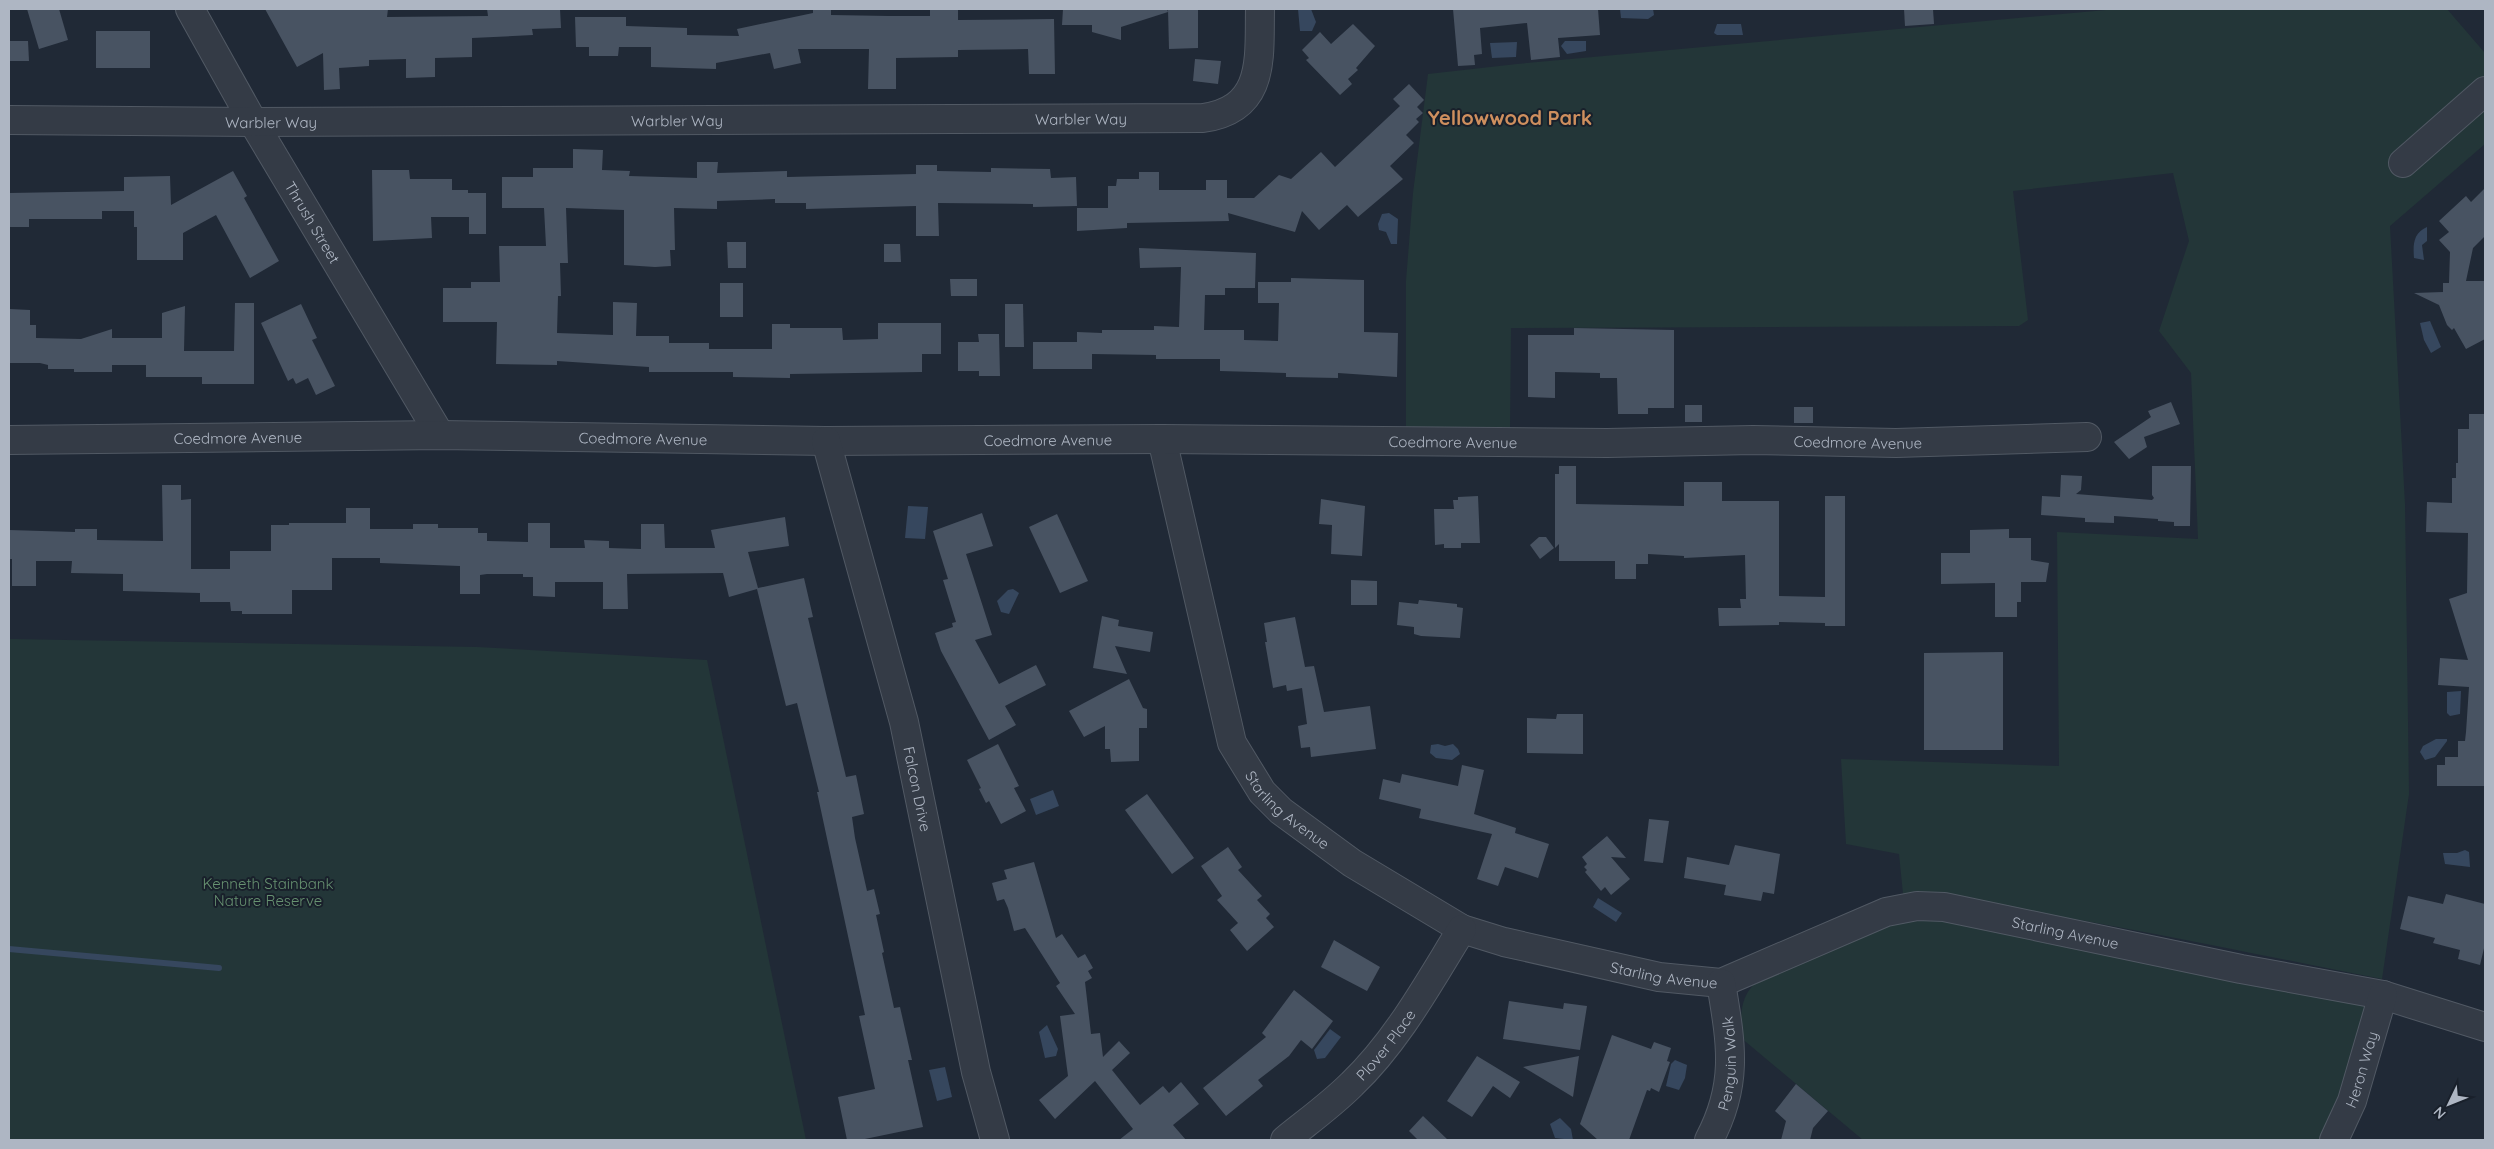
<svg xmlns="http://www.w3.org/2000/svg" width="2494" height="1149" font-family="Quicksand,sans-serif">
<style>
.green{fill:#233638}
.water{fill:#36475e}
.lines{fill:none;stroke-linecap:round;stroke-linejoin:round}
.stream{stroke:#36475e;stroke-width:6}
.building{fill:#485362}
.minor-casing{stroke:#515964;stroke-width:30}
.minor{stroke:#343b46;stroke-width:28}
.labels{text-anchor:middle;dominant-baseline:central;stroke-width:4;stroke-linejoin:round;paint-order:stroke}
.street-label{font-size:15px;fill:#aeb6c3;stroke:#19202b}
.park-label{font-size:15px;fill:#679271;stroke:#19202b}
.district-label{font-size:20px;font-weight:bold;fill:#ce8f5e;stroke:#19202b}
</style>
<rect width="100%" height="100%" fill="#202936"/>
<g class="green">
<path d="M2117 9H2447L2485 53V144L2390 226 2405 504 2409 794 2382 979C2223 948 2064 912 1903 894L1899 854 1846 844 1841 759 2059 766 2057 532 2198 539 2191 373 2159 331 2189 241 2173 173 2013 191 2028 320 2019 326 1511 328 1510 432 1406 428V281L1413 193 1428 74 1517 64Z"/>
<path d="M9 639 477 647 707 660 806 1140H9Z"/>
<path d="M1912 914 2372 998 2325 1140H1863L1740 1037C1742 1008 1739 995 1764 975Z"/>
</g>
<g class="water">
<path d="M1298 9H1311L1316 22 1312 31H1300Z"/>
<path d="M1620 9H1653L1654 15 1648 19 1621 18Z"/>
<path d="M1717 24H1741L1743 35H1717L1714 33Z"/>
<path d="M1565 41H1586V51L1567 54 1561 46Z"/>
<path d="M1517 42 1516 57 1492 58 1490 43Z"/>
<path d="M1389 213 1398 219 1397 244H1391L1386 232 1379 230 1378 224 1382 214Z"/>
<path d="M2427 227V241L2422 245 2424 260 2414 258C2413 245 2413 233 2427 227Z"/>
<path d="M2430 321 2441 347 2431 353 2424 340 2420 323Z"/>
<path d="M908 506 928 507 925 539 905 538Z"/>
<path d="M1013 589 1019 593 1009 614 1001 612 997 601 1008 590Z"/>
<path d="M2461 691 2460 714 2450 716 2447 713V692Z"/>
<path d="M2436 739H2447V741L2435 757 2425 760 2420 752 2423 746Z"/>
<path d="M1438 744 1445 746 1453 744 1458 749 1460 754 1452 760 1436 758 1430 753 1431 745Z"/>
<path d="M1053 790 1059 806 1036 815 1030 799Z"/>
<path d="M2465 850 2469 852 2470 867 2445 864 2443 853H2457Z"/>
<path d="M1598 898 1622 913 1616 922 1593 907Z"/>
<path d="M1047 1025 1058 1049 1056 1056 1045 1058 1039 1032Z"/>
<path d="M1330 1029 1341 1037 1325 1058 1317 1059 1314 1050Z"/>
<path d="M1675 1060 1687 1065 1685 1078 1679 1090 1666 1086 1671 1064Z"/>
<path d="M945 1067 952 1097 937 1101 929 1070Z"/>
<path d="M1560 1118 1571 1129 1573 1140 1555 1138 1550 1124Z"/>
</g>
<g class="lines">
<path class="stream" d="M9 949 219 968"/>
</g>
<g class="building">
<path d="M27 9H59L68 40 39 49Z"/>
<path d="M265 9H388L387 17 488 16 487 9H560L561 28 532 29 533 35 472 38V57L435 58V77L406 78V59L369 60V66L339 68 340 89 324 90 323 53 297 67Z"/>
<path d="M813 9H831V15L889 16H930V9H958V20L1054 19 1055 74H1029L1028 49 958 50V57L896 58V89H868L869 49H798L801 63 774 69 770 53 716 63V69L651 67V47H619L618 56H589V47H576L575 17H626V26L687 28V35L739 36 737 29 813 13Z"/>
<path d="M1063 9H1167L1168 12 1121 27V40L1092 32V25H1062Z"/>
<path d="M1168 9H1198V48L1169 49Z"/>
<path d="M1453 9H1598L1600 35 1558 38 1560 57 1531 60 1527 23 1480 28 1482 54 1474 55 1475 65 1458 66Z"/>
<path d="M1904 9H1933L1934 24 1905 26Z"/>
<path d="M1353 24 1375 46 1356 68 1358 70 1348 79 1352 84 1340 95 1306 60 1309 58 1302 50 1320 32 1331 44Z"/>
<rect x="96" y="31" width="54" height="37"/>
<path d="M9 41H28L29 61H9Z"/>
<path d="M1195 59 1221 61 1218 84 1193 81Z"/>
<path d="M1409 84 1424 100 1417 107 1423 113 1416 119 1419 122 1406 135 1414 143 1390 166 1403 179 1358 217 1347 205 1319 230 1302 211 1295 232 1228 213 1229 221 1127 223V228L1077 231V208H1108V186H1116L1117 179H1139V172H1159V190H1206V180H1227V198H1254L1279 175 1291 179 1321 152 1335 167 1400 106 1393 99Z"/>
<path d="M573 149 603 150 602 170 630 171 629 176 697 178V162H718L717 173 787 171V177L916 174V165H937V171L991 172V168L1050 169 1051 178 1076 177 1077 206 1033 207V204L938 203 939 236H916V206L806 209V203H775V199L717 201V209L674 208 675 250H670L671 266 655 267 624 265V210L566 208 568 263H560L561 296H558L557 333 613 335V302L637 303 636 336H669V343H709V349H772V324H790V328H842L843 340 878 339V323H941V354H922V372L790 374V378L733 377V372H649V367L557 361V365L496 364 497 322H443V288H471V282H500L499 246H546L544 208H502V177H533V168H573Z"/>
<path d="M372 170H409L410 179H452V190H468V193H486V234H469V217H431L432 238 373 241Z"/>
<path d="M233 171 247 196 244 198 279 261 250 278 216 215 183 233V260H137V227H134V211H102V219H29V227H9V193L124 191V177L170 176 171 205Z"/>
<path d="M2485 188V236L2473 248 2466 281H2485V339L2466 349 2454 328 2452 330 2447 325 2439 305 2414 293 2443 292V283H2449L2450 252 2439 240 2449 232 2439 221 2466 196 2471 202Z"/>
<path d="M727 242H746V268H728Z"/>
<path d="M884 244H900L901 262H884Z"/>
<path d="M1139 248 1256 253 1255 288H1225V295H1205L1204 330H1244V340L1278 341 1279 303H1258V282H1291V278L1364 280V332L1398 333 1397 377 1338 373V378L1286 377V373L1220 371V359H1156V355L1092 354V369H1033V342H1077V332L1102 333V330H1154V326L1179 327 1181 267 1140 268Z"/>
<path d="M950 279H977V296H951Z"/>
<rect x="720" y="283" width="23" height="34"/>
<path d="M235 303H254V384H202V377H146V365H112V372H74V369H48V365L40 363H9V309L30 310V325H36V338L81 339 112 329V338H162V313L185 306 184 351H234Z"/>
<path d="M301 304 317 338 312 340 335 386 316 395 308 378 296 384 293 378 288 381 261 323Z"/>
<path d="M1005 304H1023L1024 347H1005Z"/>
<path d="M1574 328 1674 330V408H1648V414H1618L1617 378H1600V373L1555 372V398L1528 397V335H1574Z"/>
<path d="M978 334H999L1000 376H979V371H958V342H979Z"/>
<path d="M2171 402 2180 424 2144 437 2147 447 2129 459 2114 442 2151 417 2148 411Z"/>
<rect x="1685" y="405" width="17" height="17"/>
<rect x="1794" y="407" width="19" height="16"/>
<path d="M2469 414H2485V786H2437V765H2445V757H2458V741H2465L2466 732 2469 687 2438 685 2440 658 2468 660 2449 599 2467 593 2468 533 2426 532 2427 502 2452 503V478H2456V463H2458V429H2469Z"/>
<path d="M1559 466H1576V504L1684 506V482H1722V501H1779V596L1825 597V496H1845V626H1825V623L1779 622V625L1719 626 1718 608H1741L1740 599H1746L1745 555 1684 558V556L1648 554V564H1636V579H1615V561H1559V544L1555 548V474H1559Z"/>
<path d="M2152 466H2191L2190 526H2174V522L2158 521V519L2114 516V523L2085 522V518L2041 515 2042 496 2060 497 2061 475 2082 476 2081 490 2076 494 2152 500 2154 498 2152 495Z"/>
<path d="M162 485H181V500L191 499V569H230V551H271V525H289V523H346V508H370V529H413V524H438V528H478V533H487V541L528 542V523H550V548H585L584 540 609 541V548L641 549V524H664L665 548H715L711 530 785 517 789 546 748 552 758 588 804 578 813 617 808 618 846 777 856 775 864 814 852 817 855 838 867 891 874 889 880 914 876 915 884 952 882 953 894 1008 900 1007 912 1060H908L923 1127 860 1140H847L838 1097 875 1089 859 1016 865 1015 817 792H819L797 703 786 706 757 589 729 597 723 573 627 574 628 609H603V582H555V597L533 596V577H523V574H487L480 575V594H460V566L380 563V558H332V590H292V614H242V611H231L230 602H200V593L123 591V574L71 573 72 561H36V586H12V559H9V530L75 532V529H97V540L163 541Z"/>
<path d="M1478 496 1480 543H1461V548H1444V544L1435 545 1434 509H1454L1453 500H1458V497Z"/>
<path d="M1321 499 1365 506 1362 556 1331 554 1332 525 1319 524Z"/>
<path d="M982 513 993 546 966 554 992 635 975 640 999 684 1036 665 1046 685 1005 706 1016 725 989 740 941 651 935 633 953 627 952 623 956 622 943 580 948 579 933 531Z"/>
<path d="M1057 514 1088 581 1060 593 1029 527Z"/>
<path d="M2009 529V538H2031V560L2049 563 2046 582H2021V602H2017V617H1995V583L1941 584V553H1970V530Z"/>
<path d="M1539 537H1546L1554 548 1540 559 1530 545Z"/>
<path d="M1351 580 1377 581V605H1351Z"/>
<path d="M1419 600 1457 604V607L1463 608 1460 638 1421 636 1414 634V627L1397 625 1399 602 1418 604Z"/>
<path d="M1102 616 1119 620 1118 626 1153 632 1150 652 1115 646 1127 674 1093 668Z"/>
<path d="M1295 617 1305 667 1314 666 1324 712 1370 706 1376 749 1311 757 1310 747 1301 748 1298 726 1307 724 1302 688 1287 691 1286 685 1273 688 1265 642H1267L1264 623Z"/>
<path d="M2003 652V750H1924V653Z"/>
<path d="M1129 679 1143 708 1147 709V728H1139V761L1111 762 1110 749H1105V726L1084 737 1069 711Z"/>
<path d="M1557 714H1583V754L1527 753V718L1556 719Z"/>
<path d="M998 744 1019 786 1014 788 1026 811 1001 824 989 801 986 803 979 789 981 788 967 760Z"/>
<path d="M1462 765 1484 770 1474 814 1516 828 1515 833 1549 844 1538 878 1505 867 1498 886 1477 879 1492 834 1419 818 1421 809 1379 799 1383 779 1400 783 1402 774 1458 786Z"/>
<path d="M1147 794 1194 858 1172 874 1125 810Z"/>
<path d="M1649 819 1669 821 1663 863 1644 861Z"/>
<path d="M1607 836 1626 858 1611 857 1630 879 1611 895 1605 887 1601 891 1585 872 1587 870 1584 867 1587 864 1582 857Z"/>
<path d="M1735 845 1780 854 1774 894 1763 892 1761 901 1724 895 1726 885 1684 878 1687 857 1729 865Z"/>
<path d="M1228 847 1242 867 1238 870 1262 896 1257 900 1270 914 1266 918 1274 927 1247 951 1230 930 1238 923 1217 900 1222 896 1201 866Z"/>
<path d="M1034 862 1056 938 1062 934 1078 958 1085 954 1093 968 1088 971 1092 978 1085 982 1091 1034 1100 1033 1103 1057 1119 1041 1130 1053 1112 1070 1140 1105 1163 1086 1169 1093 1181 1082 1199 1104 1173 1125 1186 1140H1119L1133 1129 1095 1081 1055 1119 1039 1100 1068 1076 1060 1016 1075 1014 1056 986 1060 983 1025 928 1014 931 1008 908 1004 899 997 901 992 883 1007 879 1004 870Z"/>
<path d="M2446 894 2485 904V944L2480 965 2458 959 2460 950 2433 943 2435 938 2400 929 2408 896 2443 904Z"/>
<path d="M1334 940 1380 967 1367 991 1321 967Z"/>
<path d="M1294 990 1333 1021 1312 1049 1301 1040 1289 1056 1258 1080 1263 1086 1226 1116 1203 1088 1266 1037 1262 1033Z"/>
<path d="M1509 1001 1563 1009 1564 1003 1587 1006 1580 1050 1503 1039Z"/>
<path d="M1612 1035 1651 1049 1654 1042 1671 1048 1667 1061 1670 1062 1659 1092 1651 1088 1650 1091 1647 1090 1629 1140H1598L1580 1124Z"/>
<path d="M1477 1056 1520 1082 1510 1098 1493 1086 1472 1117 1447 1101Z"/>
<path d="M1579 1056 1573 1097 1523 1067Z"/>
<path d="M1796 1084 1828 1111 1813 1128 1810 1140H1781L1786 1121 1775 1111Z"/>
<path d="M1423 1116 1448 1140H1418L1409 1131Z"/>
</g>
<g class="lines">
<defs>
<g id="minor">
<path id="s1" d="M190 9 253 122 440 435"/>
<path id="s2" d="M9 120 253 122 1203 118C1266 109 1259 58 1260 9"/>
<path d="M2403 163 2485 91"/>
<path id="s3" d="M1162 439 1232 743 1262 792 1281 811 1352 863 1462 929 1504 942 1659 977 1721 983 1886 912 1917 906 1944 907 2241 969 2383 995 2485 1027"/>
<path id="s4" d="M9 440 440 435 826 441 1162 439 1607 443 1753 440 1896 443 2087 437"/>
<path id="s5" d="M826 441 904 722 976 1072 995 1140"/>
<path id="s6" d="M1285 1140C1307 1122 1331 1105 1352 1084 1398 1040 1429 982 1462 929"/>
<path id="s7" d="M1709 1140C1739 1084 1731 1043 1721 983"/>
<path id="s8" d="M2334 1140 2352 1101 2383 995"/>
</g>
</defs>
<use href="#minor" class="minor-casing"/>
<use href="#minor" class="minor"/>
</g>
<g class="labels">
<g class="street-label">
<text stroke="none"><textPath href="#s2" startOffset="1072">Warbler Way</textPath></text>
<text stroke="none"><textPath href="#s2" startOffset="668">Warbler Way</textPath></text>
<text stroke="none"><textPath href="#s2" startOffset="262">Warbler Way</textPath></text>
<text stroke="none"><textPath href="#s1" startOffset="246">Thrush Street</textPath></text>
<text stroke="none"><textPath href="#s4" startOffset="229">Coedmore Avenue</textPath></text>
<text stroke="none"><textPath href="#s4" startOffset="634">Coedmore Avenue</textPath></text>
<text stroke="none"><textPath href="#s4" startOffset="1039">Coedmore Avenue</textPath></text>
<text stroke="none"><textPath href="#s4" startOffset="1444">Coedmore Avenue</textPath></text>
<text stroke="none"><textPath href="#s4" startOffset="1849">Coedmore Avenue</textPath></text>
<text stroke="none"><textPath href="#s5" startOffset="360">Falcon Drive</textPath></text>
<text stroke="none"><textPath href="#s3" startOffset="400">Starling Avenue</textPath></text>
<text stroke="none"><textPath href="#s3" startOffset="1240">Starling Avenue</textPath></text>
<text stroke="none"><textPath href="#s3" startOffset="820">Starling Avenue</textPath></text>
<text stroke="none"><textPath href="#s6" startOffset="139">Plover Place</textPath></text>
<text stroke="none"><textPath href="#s7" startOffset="80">Penguin Walk</textPath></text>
<text stroke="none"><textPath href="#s8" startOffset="76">Heron Way</textPath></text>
</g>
<g class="park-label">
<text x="268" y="883">Kenneth Stainbank<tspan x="268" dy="17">Nature Reserve</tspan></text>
</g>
<g class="district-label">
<text x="1510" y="117">Yellowwood Park</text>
</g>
</g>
<rect width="2494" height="1149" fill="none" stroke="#aeb6c3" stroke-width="20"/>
<g transform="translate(2449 1104) rotate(227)" stroke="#19202b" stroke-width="4" paint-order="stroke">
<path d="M0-4L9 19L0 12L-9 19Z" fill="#aeb6c3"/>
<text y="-8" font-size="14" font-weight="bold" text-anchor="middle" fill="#aeb6c3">N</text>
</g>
</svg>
